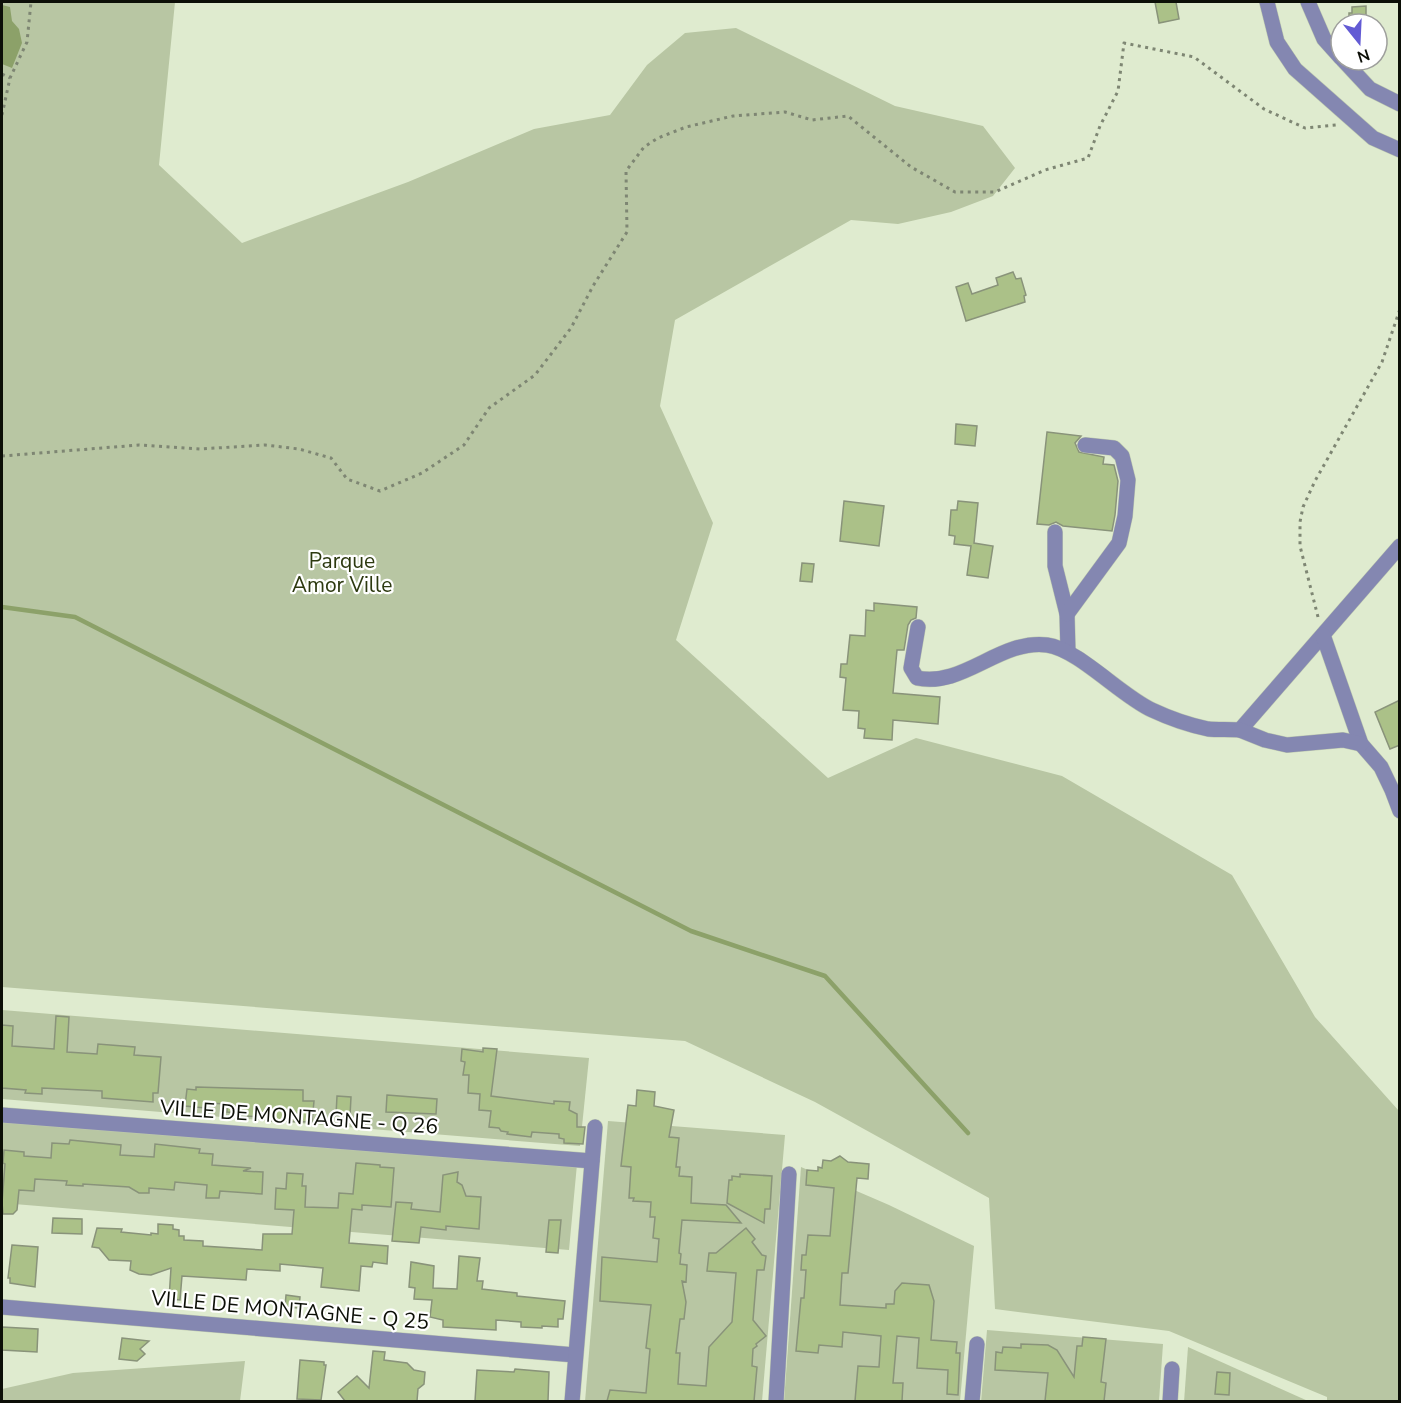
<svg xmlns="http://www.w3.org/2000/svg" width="1401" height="1403" font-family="'Nunito Sans',sans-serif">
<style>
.green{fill:#b8c6a3}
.water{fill:#8ca169}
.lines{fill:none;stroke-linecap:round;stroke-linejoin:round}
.stream{stroke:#8ca169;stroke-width:4.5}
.building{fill:#abc188;stroke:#89937a;stroke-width:1.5}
.minor-casing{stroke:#bdc8af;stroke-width:16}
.path{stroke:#7e8673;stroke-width:3;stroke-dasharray:3 4.5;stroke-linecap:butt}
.minor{stroke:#8487b1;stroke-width:15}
.labels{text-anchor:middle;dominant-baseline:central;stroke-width:4.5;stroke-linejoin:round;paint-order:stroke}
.park-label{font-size:21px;fill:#2c390f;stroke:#fff}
.street-label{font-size:21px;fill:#0c0f07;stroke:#fff}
</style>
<rect width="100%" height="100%" fill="#dfebcf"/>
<g class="green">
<path d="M2 2H175L159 165 242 243 408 182 534 129 610 115 647 65 685 33 736 28 895 106 983 126 1015 168 993 196 951 212 898 224 851 220 675 320 660 406 713 523 676 640 828 778 916 738 1062 776 1232 875 1315 1017 1399 1111V1401H1327V1397L1169 1331 995 1309 989 1198 815 1102 685 1041 2 987Z"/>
<path d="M2 1010 589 1058 580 1146 2 1099Z"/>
<path d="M2 1117 577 1164 569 1250 2 1203Z"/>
<path d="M608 1121 785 1135 762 1401 585 1402Z"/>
<path d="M801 1167 889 1205 974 1246 960 1401 784 1402Z"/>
<path d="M987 1330 1163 1344 1159 1401 981 1402Z"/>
<path d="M1188 1347 1308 1401 1184 1402Z"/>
<path d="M245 1361 240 1401H2V1389L73 1373Z"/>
</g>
<path class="water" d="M2 5 10 7 12 21 19 29 22 43 12 68 2 64Z"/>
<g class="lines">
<path class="stream" d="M2 607 75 617 691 931 825 976 968 1133"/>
</g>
<g class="building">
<path d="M1155 2H1176L1179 19 1159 23Z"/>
<path d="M1366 6V24H1349V13H1352V7Z"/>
<path d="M1013 272 1016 279 1021 278 1026 295 1024 296 1025 302 966 321 956 287 968 283 972 294 998 285 996 278Z"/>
<path d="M956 424 977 426 975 446 955 444Z"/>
<path d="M1047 432 1081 436 1075 443 1079 452 1104 457 1103 464 1114 465 1118 481 1115 515 1112 531 1063 526 1056 522 1049 525 1037 524Z"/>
<path d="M844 501 884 506 879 546 840 541Z"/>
<path d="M958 501 978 503 974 543 993 546 988 578 967 575 971 546 954 544 955 536 949 535 951 510H957Z"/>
<path d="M802 563 814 564 812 582 800 581Z"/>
<path d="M874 603 917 607 916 618 911 620 908 625 904 650H897L893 693 940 697 938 724 893 720 892 740 864 738 865 729 858 728 859 711 843 710 846 678 840 677 841 664H847L850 635 865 636 866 610 874 611Z"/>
<path d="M1400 700V745L1390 749 1375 712Z"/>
<path d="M56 1016 69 1017 67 1052 97 1054 98 1044 135 1047 134 1055 161 1057 158 1093H153V1102L102 1098V1091L42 1088V1094L25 1093 26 1090 2 1088V1025L13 1026 12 1046 54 1049Z"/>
<path d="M483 1048 497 1049 491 1096 554 1104V1101L570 1102 569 1110 577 1114V1127H585L583 1144 564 1143V1139L559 1138V1134L532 1132 531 1137 507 1134 508 1132 501 1131 499 1128 489 1127 491 1111 479 1110 480 1094 468 1093 469 1075H463L465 1062 461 1061 462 1049 483 1052Z"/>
<path d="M196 1087 303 1090V1101H314L312 1122 271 1121V1117L241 1116V1113L227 1112V1104L205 1103V1108L185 1106 187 1089 196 1090Z"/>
<path d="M637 1090 655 1092 654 1106 674 1110 669 1137 679 1138 676 1167H680L679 1176 692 1177 691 1203 726 1205 741 1223 682 1220 679 1253 681 1254 680 1264 687 1265 686 1282 682 1281 686 1302 684 1319H680L676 1353H680L678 1384 706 1386 709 1347 732 1322 736 1273 707 1271 709 1253H716L746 1228 755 1239 752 1242 762 1255 766 1256 764 1270H757L753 1320 766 1336 756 1344 757 1346 753 1349 752 1366 757 1367 754 1401H607L610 1390 646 1393 650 1349 646 1348 651 1305 600 1301 602 1257 657 1262 659 1239 653 1238 655 1217H650L651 1202 633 1201 634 1198H629L631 1167 621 1166 628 1105 636 1106Z"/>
<path d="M387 1095 437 1099 436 1114 386 1112Z"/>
<path d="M337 1096 351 1097 350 1116 336 1115Z"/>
<path d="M70 1140 121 1145 120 1155 154 1157 155 1144 200 1149 199 1153 213 1154 212 1165 251 1168 243 1171 263 1172 262 1194 220 1191 219 1198H206L207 1185 175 1182 174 1190 149 1188V1193H139L129 1187 83 1184V1186L66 1185 67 1181 35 1179 34 1191 19 1190 17 1210 13 1214H3L2 1203 5 1164 3 1163 4 1150 24 1152V1156L51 1158 52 1143 69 1144Z"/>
<path d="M840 1156 848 1162 869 1164 868 1179 857 1178 848 1273H842L840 1305 886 1308V1304H894L895 1291 902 1283 929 1285 934 1301 931 1340 957 1342 956 1353H960L958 1395 947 1394 948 1370 917 1368 919 1338 897 1336 893 1383H903L902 1401H855L858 1366 879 1367 881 1336 843 1332 842 1347 819 1345 818 1353 796 1351 801 1298H804L806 1270H801L802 1255H806L808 1235 830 1236 834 1188 806 1185 807 1170 818 1171V1167L822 1168 823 1160 831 1161Z"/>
<path d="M356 1163 380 1165V1167L394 1168 391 1207 362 1205V1210L352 1209 349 1243 388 1246 387 1264 373 1262 372 1267 361 1266 359 1291 321 1287 323 1268 280 1264V1271L247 1269 246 1280 182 1276 180 1300 169 1299 171 1268 151 1275 139 1274 130 1270 131 1261 109 1260 99 1248 92 1247 97 1228 122 1229 121 1232 151 1235V1233L158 1234V1224L173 1225V1229L179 1230V1236H184V1240L203 1241V1246L262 1250 263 1234H292L294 1210 275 1209 276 1188 286 1189 287 1173 303 1174 302 1186H306L305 1207 338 1208 339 1193 353 1194Z"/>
<path d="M458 1172 457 1182 462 1185 466 1196 481 1197 479 1229 446 1226V1230L421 1227 419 1243 392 1241 396 1202 412 1203 411 1209 440 1212 443 1175Z"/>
<path d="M740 1174 772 1176 770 1209H765L764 1223 727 1203 729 1180H732V1176L740 1177Z"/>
<path d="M53 1218 82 1219V1234L52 1233Z"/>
<path d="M549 1220H561L558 1253 546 1252Z"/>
<path d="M12 1245 38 1247 35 1287 10 1283V1278H8Z"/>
<path d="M459 1256 480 1258 477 1281H483L482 1289 517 1293V1296L565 1301 563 1319H558V1327L542 1326V1328L521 1327V1322L496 1320V1330L443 1327V1320L430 1317 432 1300 414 1299 415 1288 409 1287 411 1262 434 1266 433 1288 457 1289Z"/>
<path d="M286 1295 300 1297 299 1308 285 1307Z"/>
<path d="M2 1327 38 1329 37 1352 2 1350Z"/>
<path d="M1083 1337 1106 1339 1101 1382 1106 1383 1104 1401H1045L1048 1373 995 1370 996 1352 1002 1353 1003 1347 1021 1348V1344L1048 1345 1057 1350 1074 1377 1077 1346H1082Z"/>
<path d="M122 1338 149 1341 140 1349 145 1354 137 1361 119 1359Z"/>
<path d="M373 1351 385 1352 384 1360 407 1363 414 1370 425 1372 424 1384 418 1389 417 1401H345L338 1392 357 1376 369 1388Z"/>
<path d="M300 1360 324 1362V1365H326L321 1400 297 1399Z"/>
<path d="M515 1369 549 1372 548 1401H475L477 1370 514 1372Z"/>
<path d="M1217 1372 1230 1373 1229 1395 1215 1394Z"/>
</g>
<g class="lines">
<defs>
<g id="minor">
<path d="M1267 2 1277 42 1295 69 1373 138 1400 150"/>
<path d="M1308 2 1324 39 1341 58"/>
<path d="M1343 60 1370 89 1400 104"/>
<path d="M1055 532V566L1067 614 1068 652"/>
<path d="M1067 614 1119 543 1125 516 1128 480 1122 456 1114 448 1085 445"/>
<path d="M918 627 911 668 917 678C963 688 1000 639 1047 645 1078 649 1121 696 1152 710 1169 718 1189 725 1208 729 1218 730 1230 729 1240 730L1400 546"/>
<path d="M1323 635 1361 744 1381 767 1392 790 1400 811"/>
<path d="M1240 730 1265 740 1287 745 1343 740 1361 744"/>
<path d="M2 1115 592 1161"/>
<path d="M2 1307 575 1355"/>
<path d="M572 1402 595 1127"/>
<path d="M776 1402 789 1174"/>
<path d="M972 1402 977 1344"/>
<path d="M1170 1402 1172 1369"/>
</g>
</defs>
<use href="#minor" class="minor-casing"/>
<g class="path">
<path d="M2 74 10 78"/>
<path d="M2 115 10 78 27 42 31 2"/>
<path d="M2 456 139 445 200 449 265 445 299 449 331 458 347 479 380 491 422 473 464 445 489 408 535 375 571 328 593 286 627 232 626 171 644 147 658 138 686 127 733 116 785 112 812 120 848 116 911 167 955 192H995L1045 170 1088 158 1100 126 1118 91 1124 43 1194 57 1264 109 1305 128 1336 125"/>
<path d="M1318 617 1300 546V522L1303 507 1315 481 1382 362 1400 309"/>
</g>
<use href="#minor" class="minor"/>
</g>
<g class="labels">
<g class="park-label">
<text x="342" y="561">Parque<tspan x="342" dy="24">Amor Ville</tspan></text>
</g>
<g class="street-label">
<text transform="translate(299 1117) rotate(4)">VILLE DE MONTAGNE - Q 26</text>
<text transform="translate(290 1310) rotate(5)">VILLE DE MONTAGNE - Q 25</text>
</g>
</g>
<rect width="1401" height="1403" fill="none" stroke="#0c0f07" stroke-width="6"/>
<g transform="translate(1359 42) rotate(162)"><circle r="28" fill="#ffffff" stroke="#9e9f9c" stroke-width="1.5"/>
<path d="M0-4.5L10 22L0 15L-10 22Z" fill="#635bd4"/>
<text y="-9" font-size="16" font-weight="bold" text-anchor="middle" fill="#0c0f07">N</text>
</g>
</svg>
